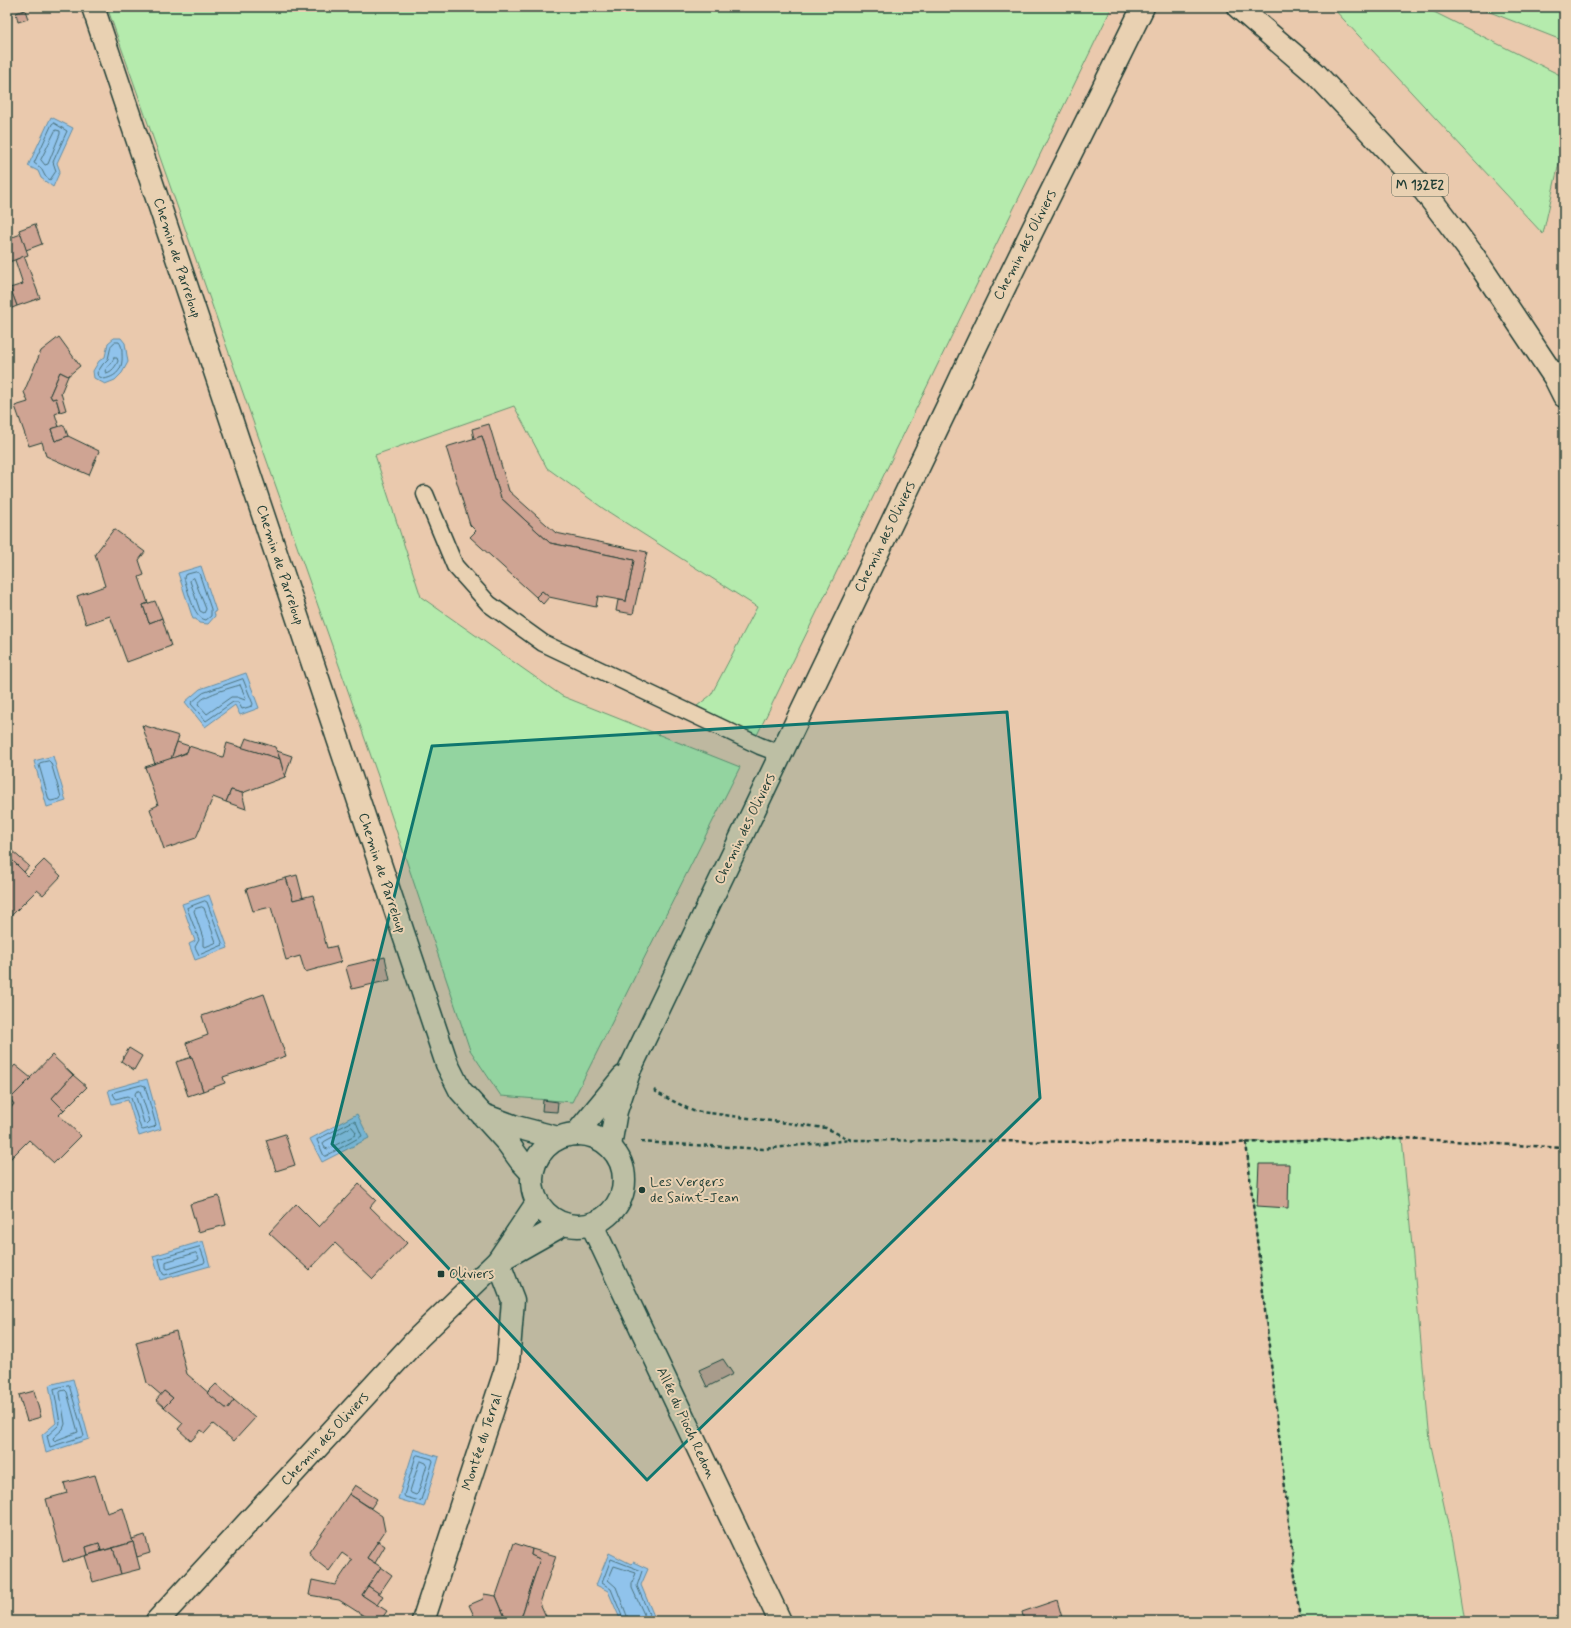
<svg xmlns="http://www.w3.org/2000/svg" width="1571" height="1628" font-family="Mynerve,sans-serif">
<style>
.green{fill:#b5ebad;stroke:#6a9470}
.water{fill:#90c3ec;stroke:#638da2}
.lines{fill:none;stroke-linecap:round;stroke-linejoin:round}
.shore{stroke:#4c737e;stroke-width:1}
.building{fill:#cfa493;stroke:#1f3d34}
.service-casing{stroke:#1f3d34;stroke-width:19}
.minor-casing{stroke:#1f3d34;stroke-width:25}
.primary-casing{stroke:#1f3d34;stroke-width:25}
.path{stroke:#1f3d34;stroke-width:2.5;stroke-dasharray:4 3;stroke-linecap:butt}
.service{stroke:#e9d1b2;stroke-width:16}
.minor{stroke:#e9d1b2;stroke-width:22}
.primary{stroke:#e9d1b2;stroke-width:22}
.marked{fill:#0f766e;fill-opacity:0.2;stroke:#0f766e;stroke-width:3;stroke-linejoin:round}
.poi-dot{fill:#1f3d34;stroke:#e9d1b2;stroke-width:1.5}
.labels{text-anchor:middle;dominant-baseline:central;stroke-width:4;stroke-linejoin:round;paint-order:stroke}
.shield{fill:#e9d1b2;stroke:#5c695a;stroke-width:1}
.shield-label{font-size:13px;font-weight:bold;fill:#1f3d34}
.street-label{font-size:14px;fill:#1f3d34;stroke:#e9d1b2}
.poi-label{font-size:14px;fill:#1f3d34;stroke:#e9d1b2;text-anchor:start}
</style>
<rect width="100%" height="100%" fill="#eac9ad"/>
<filter id="ink" filterUnits="userSpaceOnUse"><feTurbulence type="fractalNoise" baseFrequency=".025" numOctaves="2"/><feDisplacementMap in="SourceGraphic" scale="8" xChannelSelector="R" yChannelSelector="G"/><feConvolveMatrix kernelMatrix="1 2 1 2 8 2 1 2 1" color-interpolation-filters="sRGB"/></filter>
<g filter="url(#ink)">
<g class="green">
<path d="M107 7H1112L756 737 697 706 711 695 757 607 604 509 547 468 514 406 375 455 421 597 562 696 740 767 572 1102 501 1096 470 1050 378 776Z"/>
<path d="M1332 7H1424L1564 77V141L1543 234Z"/>
<path d="M1477 7H1564V41Z"/>
<path d="M1402 1138 1430 1441 1452 1542 1465 1621H1300L1246 1142Z"/>
</g>
<g class="water">
<path d="M51 117 73 128 57 163 60 171 53 187 41 178 38 171 28 166Z"/>
<path d="M114 338H121L125 343 128 362 122 373 115 380 105 384 94 378 93 371 99 361 105 357 108 343Z"/>
<path d="M201 566 216 611 214 612 215 616 208 624 199 623 196 619H193L178 573Z"/>
<path d="M246 673 259 708 240 715 235 705 205 727 185 702 200 689Z"/>
<path d="M53 756 66 801 47 807 34 761Z"/>
<path d="M209 895 228 948 195 960 189 944 195 941 182 904Z"/>
<path d="M147 1079 161 1129 139 1136 128 1100 112 1104 108 1090Z"/>
<path d="M357 1114 369 1138 322 1162 310 1139Z"/>
<path d="M203 1241 210 1266 160 1280 153 1256Z"/>
<path d="M73 1379 89 1439 46 1453 42 1435 56 1423 49 1385Z"/>
<path d="M414 1449 439 1457 424 1507 398 1499Z"/>
<path d="M609 1553 631 1564 633 1562 648 1569 641 1585 656 1621H621L608 1591 596 1585Z"/>
</g>
<g class="lines">
<g class="shore">
<path d="M54 123 67 131 53 162 56 171 50 180 45 176 41 168 34 163 52 124Z"/>
<path d="M56 130 60 131V134L48 164 45 165 41 160Z"/>
<path d="M115 342H119C122 346 122 349 122 354 123 367 119 376 104 379L98 376 97 373 103 364 108 359 111 346Z"/>
<path d="M114 358H117L118 361C116 366 112 372 106 373L105 371C107 366 112 364 114 358Z"/>
<path d="M196 572 199 573 211 609V616L206 620C193 618 188 589 184 578L185 575Z"/>
<path d="M194 578 206 609 204 613 200 611 190 581 191 579Z"/>
<path d="M243 679 253 704 252 706 242 709 238 702H233L206 721 191 704 192 702 203 693Z"/>
<path d="M240 685 246 698 245 700 237 697H231L207 714 198 704C202 695 230 688 240 685Z"/>
<path d="M49 761 51 763 61 797 60 799 51 801 49 800 39 765 40 763Z"/>
<path d="M205 901 207 902 223 945 199 955 195 947 199 940 187 908Z"/>
<path d="M202 907 204 908 216 942 215 943 205 947 203 946V938L194 911 195 909Z"/>
<path d="M142 1085 145 1086 156 1125 154 1127 143 1130 141 1129 131 1098 127 1096 116 1099 113 1094 115 1092Z"/>
<path d="M140 1091 150 1121 147 1124 144 1123 135 1094 136 1092Z"/>
<path d="M354 1121 356 1122 362 1136 326 1156H324L317 1140Z"/>
<path d="M352 1127 356 1132 355 1135 328 1149 325 1148 323 1144 324 1142Z"/>
<path d="M200 1247 205 1261 204 1263 165 1275 163 1274 159 1259Z"/>
<path d="M196 1253 199 1258 198 1260 168 1269 166 1268V1262Z"/>
<path d="M69 1385 84 1436 50 1447 47 1436 58 1426 60 1423 54 1389Z"/>
<path d="M61 1391 65 1390 67 1392 78 1432 54 1441 53 1438 63 1429 65 1424 60 1393Z"/>
<path d="M418 1455 432 1459 433 1461 421 1500 420 1501 405 1497 404 1495 416 1456Z"/>
<path d="M421 1461 426 1463 427 1465 418 1493 416 1495 411 1493 410 1491 419 1463Z"/>
<path d="M624 1621 611 1589 602 1583 611 1559 642 1571 637 1586 652 1621"/>
<path d="M629 1621 616 1587 608 1580 614 1566 636 1573 632 1583V1588L647 1621"/>
</g>
</g>
<g class="building">
<path d="M25 10 28 19 18 22 16 13Z"/>
<path d="M35 224 42 244 26 250 19 230Z"/>
<path d="M7 229 10 238 21 234 28 255 9 262 7 268Z"/>
<path d="M24 256 40 298 17 306 10 288 23 284 15 260Z"/>
<path d="M7 279 17 306 7 310Z"/>
<path d="M59 337 80 366 68 376 60 372 50 395 52 399 56 398 60 412 55 414 59 427 51 429 55 441 68 436 99 451 89 475 46 456 42 442 29 446 15 406 28 402 24 392 41 351Z"/>
<path d="M60 372 68 376 61 393 66 410 60 412 56 398 52 399 50 395Z"/>
<path d="M489 424 509 491 556 533 647 552 633 614 616 611 618 600 626 601 634 560 550 543 501 498 482 436 474 439 472 429Z"/>
<path d="M64 425 68 436 55 441 51 429Z"/>
<path d="M482 436 501 498 550 543 634 560 626 601 598 596 596 607 549 597 542 591 536 597 470 537 476 531 470 525 446 447Z"/>
<path d="M114 529 145 552 139 560 144 575 139 577 148 603 143 605 149 623 162 618 171 646 127 662 110 616 86 624 77 596 105 586 95 554Z"/>
<path d="M542 591 549 597 543 604 536 597Z"/>
<path d="M155 601 162 618 149 623 143 605Z"/>
<path d="M142 725 179 736 171 759 155 764Z"/>
<path d="M246 738 275 747 280 759 242 748Z"/>
<path d="M177 742 189 746 187 752 171 759Z"/>
<path d="M227 743 280 759 285 777 242 793 231 790 226 802 213 797 196 838 164 849 150 809 158 805 145 767 184 754 187 752 189 746 223 757Z"/>
<path d="M277 751 292 756 285 777 280 759Z"/>
<path d="M231 790 242 793 246 809 226 802Z"/>
<path d="M10 849 29 866 24 872 7 855V853Z"/>
<path d="M7 855 28 876 44 860 61 876 43 895 37 890 7 920Z"/>
<path d="M297 875 303 898 293 900 286 878Z"/>
<path d="M286 878 293 900 313 895 327 948 336 946 341 962 305 972 300 956 286 960 271 907 253 911 246 889Z"/>
<path d="M385 957 390 980 352 989 346 968 347 966Z"/>
<path d="M264 994 286 1056 223 1077 225 1083 203 1091 186 1043 208 1035 202 1016Z"/>
<path d="M129 1048 142 1056 134 1070 121 1061Z"/>
<path d="M52 1055 73 1075 52 1098 64 1110 59 1115 81 1136 54 1163 29 1140 7 1162V1112L14 1104 10 1099Z"/>
<path d="M192 1057 203 1091 188 1096 176 1062Z"/>
<path d="M15 1065 31 1078 10 1099 14 1104 7 1112V1074Z"/>
<path d="M73 1075 87 1087 64 1110 52 1098Z"/>
<path d="M543 1100 558 1102 557 1112 542 1111Z"/>
<path d="M285 1134 295 1165 276 1171 266 1140Z"/>
<path d="M1259 1164H1289L1288 1208 1257 1206Z"/>
<path d="M359 1184 376 1200 370 1207 407 1243 373 1279 335 1243 309 1270 269 1233 296 1204 319 1227Z"/>
<path d="M219 1196 226 1225 198 1232 190 1204Z"/>
<path d="M176 1331 187 1374 227 1409 234 1400 255 1418 234 1441 213 1424 205 1433 201 1430 191 1441 178 1429 183 1423 164 1407 173 1398 164 1391 161 1395 147 1383 136 1342Z"/>
<path d="M723 1359 733 1374 707 1387 699 1370Z"/>
<path d="M216 1384 234 1400 227 1409 207 1393Z"/>
<path d="M34 1391 41 1417 27 1421 19 1395Z"/>
<path d="M164 1391 173 1398 164 1407 156 1400Z"/>
<path d="M95 1475 107 1513 123 1508 133 1542 101 1551 99 1543 86 1547 88 1555 63 1562 46 1499 67 1493 64 1483Z"/>
<path d="M355 1485 377 1499 371 1508 349 1494Z"/>
<path d="M349 1494 382 1516 385 1531 367 1558 381 1567 362 1595 387 1611 380 1621H372L339 1600 309 1595 312 1580 335 1585 352 1560 342 1553 329 1571 314 1559 309 1552Z"/>
<path d="M145 1535 150 1553 137 1557 132 1539Z"/>
<path d="M378 1541 385 1546 375 1563 367 1558Z"/>
<path d="M133 1542 140 1569 121 1574 113 1548Z"/>
<path d="M99 1543 101 1551 88 1555 86 1547Z"/>
<path d="M514 1543 532 1549 531 1555 540 1559 522 1615 525 1621H504L506 1620 496 1596Z"/>
<path d="M113 1548 121 1574 93 1582 85 1556Z"/>
<path d="M532 1549 556 1556 540 1603 548 1621H525L522 1615 540 1559 531 1555Z"/>
<path d="M381 1567 392 1575 379 1594 368 1586Z"/>
<path d="M368 1586 383 1596 377 1605 362 1595Z"/>
<path d="M484 1594 496 1596 506 1620 498 1621 496 1617 487 1621H469L475 1618 469 1605 483 1599Z"/>
<path d="M1057 1600 1063 1621H1024L1022 1612Z"/>
</g>
<g class="lines">
<defs>
<path id="service" d="M425 494 455 566 489 604 543 643 760 746 781 754"/>
<g id="minor">
<path d="M93 7 447 1064 460 1090 507 1142 520 1160 532 1173"/>
<path d="M486 1116 516 1127 558 1138"/>
<circle cx="578" cy="1180" r="46"/>
<path d="M576 1134 623 1077"/>
<path d="M610 1146 616 1111 630 1069 952 397C1013 265 1080 137 1143 7"/>
<path d="M592 1225 780 1621"/>
<path d="M502 1259 564 1224"/>
<path d="M157 1621 419 1337 498 1261 537 1203"/>
<path d="M423 1621 508 1363 513 1300 498 1261"/>
</g>
<path id="primary" d="M1238 7 1315 73 1420 185 1473 255 1555 378 1564 396"/>
</defs>
<use href="#service" class="service-casing"/>
<use href="#minor" class="minor-casing"/>
<use href="#primary" class="primary-casing"/>
<g class="path">
<path d="M654 1090 659 1094 693 1111 826 1128 851 1140 1230 1143 1402 1138 1564 1148"/>
<path d="M641 1142 763 1149 851 1140"/>
<path d="M1246 1142 1300 1621"/>
</g>
<use href="#service" class="service"/>
<use href="#minor" class="minor"/>
<use href="#primary" class="primary"/>
</g>
</g>
<path class="marked" d="M1007 712 1040 1098 647 1480 332 1144 432 746Z"/>
<g class="poi-dot">
<circle cx="642" cy="1190" r="4"/>
<rect x="437" y="1270" width="8" height="8" rx="2"/>
</g>
<g class="labels">
<rect class="shield" x="1392" y="174" width="56" height="22" rx="3"/>
<g class="shield-label">
<text x="1420" y="185">M 132E2</text>
</g>
<g class="street-label">
<text transform="translate(1025 245) rotate(-63)">Chemin des Oliviers</text>
<text transform="translate(177 258) rotate(72)">Chemin de Parreloup</text>
<text transform="translate(885 537) rotate(-64)">Chemin des Oliviers</text>
<text transform="translate(280 565) rotate(72)">Chemin de Parreloup</text>
<text transform="translate(745 829) rotate(-64)">Chemin des Oliviers</text>
<text transform="translate(382 873) rotate(72)">Chemin de Parreloup</text>
<text transform="translate(686 1423) rotate(65)">Allée du Pioch Redon</text>
<text transform="translate(325 1439) rotate(-47)">Chemin des Oliviers</text>
<text transform="translate(482 1442) rotate(-72)">Montée du Terral</text>
</g>
<g class="poi-label">
<text x="650" y="1182">Les Vergers<tspan x="650" dy="16">de Saint-Jean</tspan></text>
<text x="449" y="1274">Oliviers</text>
</g>
</g>
<rect width="1571" height="1628" fill="none" stroke="#e9d1b2" stroke-width="24"/>
<rect x="12" y="12" width="1547" height="1604" fill="none" stroke="#1f3d34" stroke-width="1.5" filter="url(#ink)"/>
</svg>
